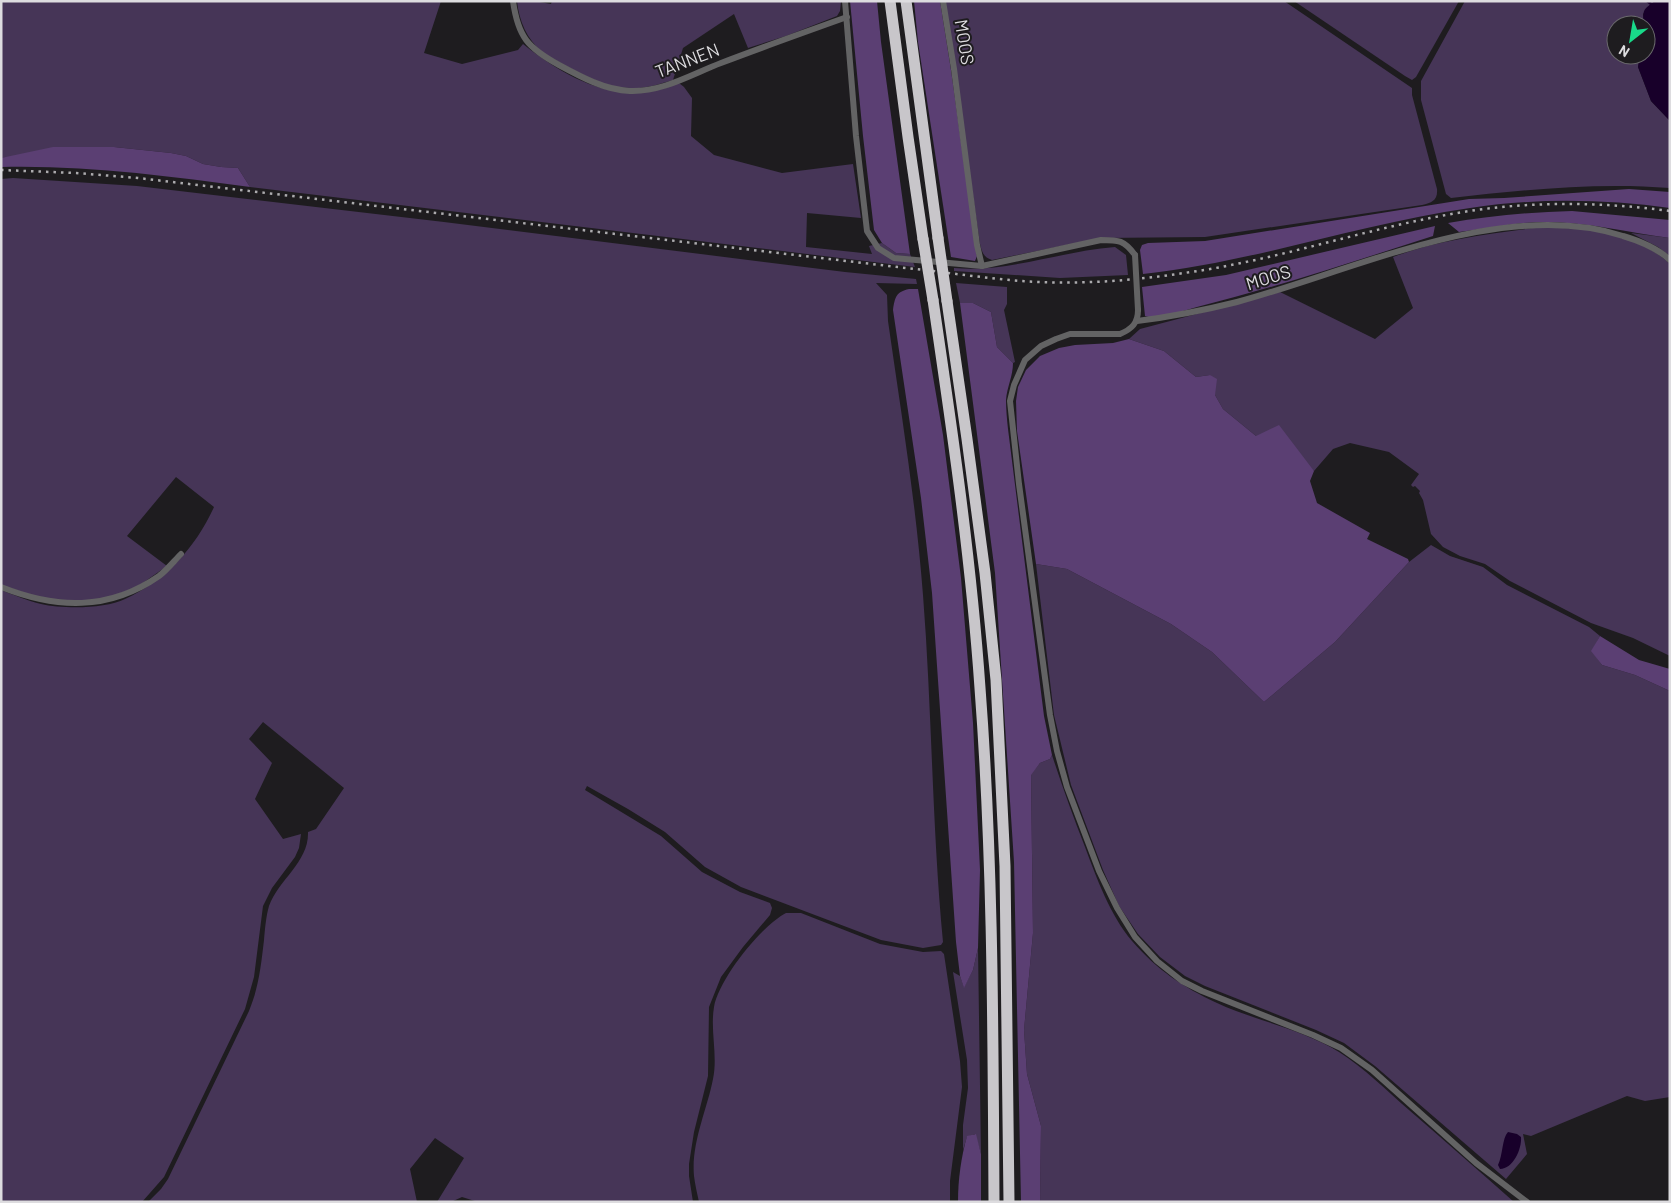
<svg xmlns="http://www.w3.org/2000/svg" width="1671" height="1203" font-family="Barlow,sans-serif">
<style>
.green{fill:#463557}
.forest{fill:#5b3f73}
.water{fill:#18002a}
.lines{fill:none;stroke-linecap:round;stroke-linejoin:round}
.stream{stroke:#18002a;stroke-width:2.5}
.street{stroke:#636364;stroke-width:6}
.highway{stroke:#c8c6ca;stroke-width:11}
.rail{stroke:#acabae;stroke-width:2.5;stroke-dasharray:2.5 5;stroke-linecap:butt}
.street-bridge{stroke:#636364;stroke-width:6}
.highway-bridge{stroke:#c8c6ca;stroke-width:11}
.labels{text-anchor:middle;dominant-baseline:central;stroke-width:4;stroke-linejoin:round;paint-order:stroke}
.street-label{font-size:18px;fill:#dddcdf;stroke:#1e1c1f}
</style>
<rect width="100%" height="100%" fill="#1e1c1f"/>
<g class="green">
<path d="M1 1H441L424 53 462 64 518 50 523 44C569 80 620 108 679 83L684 87 692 98 691 136 714 155 782 173 853 164 861 218 807 213 806 247 872 254 869 246 882 243 896 253 910 254 915 267 250 187 238 168 221 167 203 164 186 156 171 153 114 147 1 158Z"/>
<path d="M517 1H534L551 4 552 1H841L840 11 837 16 786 36 748 48 734 14 683 48 673 80C659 84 646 89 631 88 605 88 581 74 559 62 554 59 547 56 542 52 527 39 519 21 517 1Z"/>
<path d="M945 1H1284L1412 88V95L1437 189C1438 200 1432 203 1422 205L1205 237 1101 238 992 260C983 257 982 252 980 244Z"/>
<path d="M1294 1H1459L1416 77 1412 80 1405 76Z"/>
<path d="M1465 1H1655L1643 14 1644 25H1616V55H1640L1638 67 1651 101 1670 121V188C1597 182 1524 190 1451 198L1446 194 1421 100V81Z"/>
<path d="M13 178 137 186 444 222 845 272 916 279 917 284 876 283 887 295 888 321C901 412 916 503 923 595 932 710 932 827 943 942L941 945 923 948 881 940 741 887 705 867 665 832 628 809 587 786 585 790 661 836 702 872 740 892 770 903 772 908 770 915 743 947 721 977 709 1007 708 1076 694 1132 689 1164V1176L693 1202H478L462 1197 451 1202H437L464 1158 435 1138 410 1169 417 1202H148L161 1189 168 1179 249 1011C259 987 261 965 264 940 265 929 266 916 269 906 279 879 309 862 308 832L316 829 344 788 263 722 249 739 272 763 255 799 283 839 301 834 299 848 295 857 272 888 263 906 254 977 245 1009 164 1177 142 1202H1V590C14 595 28 601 41 604 63 609 105 609 125 599 165 581 196 547 214 507L176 477 127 536 167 566 137 587 110 597 88 601 43 599 1 585V179Z"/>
<path d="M1540 227C1560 228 1580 228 1599 231 1621 233 1655 249 1670 264V656L1633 638 1591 623 1510 581 1485 564 1460 556 1443 547 1431 534 1423 500 1419 493 1420 491 1415 486 1413 487 1411 485 1419 474 1389 452 1350 443 1333 449 1314 471 1310 468 1256 436 1223 409 1215 395 1210 375 1196 377 1164 351 1129 339 1140 329 1280 292 1375 339 1413 308 1393 257C1440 239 1491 234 1540 227Z"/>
<path d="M1631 233 1670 238V256L1658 247Z"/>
<path d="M1115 247 1126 255 1128 275 1060 278 954 271V268C1008 273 1061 251 1115 247Z"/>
<path d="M956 283 1007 287V304L1004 310 1015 362 1013 363 997 347 991 312 973 303H960Z"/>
<path d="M1431 545 1450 556 1483 567 1507 585 1589 627 1600 636 1592 651 1602 665 1635 675 1670 691V1097L1645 1101 1627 1096 1531 1136 1523 1134 1527 1154 1506 1179 1375 1066 1344 1043 1316 1030 1205 986 1185 976 1160 957 1138 934 1119 906 1103 870 1071 785 1054 715 1036 564 1067 569 1171 624 1212 652 1264 702 1335 642 1409 562Z"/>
<path d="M1052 755C1062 786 1073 816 1085 847 1097 879 1110 915 1132 941 1157 970 1183 987 1217 1003 1256 1021 1302 1029 1339 1052 1364 1068 1386 1090 1409 1110 1444 1140 1479 1171 1514 1202H1040L1041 1126 1027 1074 1024 1030 1033 933 1031 774 1040 763 1050 759Z"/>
<path d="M786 913H801L880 944 923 952 941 951 944 954 960 1061 962 1087 950 1181V1202H699C697 1193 695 1184 694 1176 691 1143 707 1110 713 1079 718 1055 710 1031 714 1007 719 979 761 926 786 913Z"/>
<path d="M978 948 981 1154 975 1134 967 1137 963 1150V1125L968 1088 967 1060 953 972 960 976 964 987 973 970Z"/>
</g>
<g class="forest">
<path d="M850 1H877L881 42 910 254 896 253 882 243 874 230 863 136Z"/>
<path d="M914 1H940L951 70 977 256 975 261 951 257 918 42Z"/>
<path d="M53 147H114L171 153 186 156 203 164 221 167 238 168 250 187C168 176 85 165 1 167V158Z"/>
<path d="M1629 189 1670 192V208C1603 199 1536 198 1470 208 1359 224 1254 262 1143 274L1140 250 1142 245 1148 243 1205 241 1469 199 1504 198Z"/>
<path d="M1572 211 1670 220V238C1626 232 1584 221 1539 222 1513 223 1485 229 1459 232L1448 223C1489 216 1530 212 1572 211Z"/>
<path d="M1435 226 1433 236C1355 261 1277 287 1197 307 1184 310 1158 321 1145 316L1142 287 1226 275Z"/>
<path d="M909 289H918L943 435 961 578 973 723 980 870 978 948 973 970 964 988 960 976 956 942 932 593 921 498 893 310C895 297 896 292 909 289Z"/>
<path d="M960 303H973L991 312 997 347 1013 363C1013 376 1007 387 1006 400 1006 409 1007 420 1008 429L1044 716 1052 755 1050 759 1040 763 1031 775 1033 933 1024 1030 1027 1074 1041 1126 1040 1202H1021L1014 862 995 573Z"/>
<path d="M1129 339 1164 351 1196 377 1210 375 1217 379 1215 395 1223 409 1256 436 1279 425 1314 471 1310 481 1317 503 1370 533 1367 539 1408 559 1409 562 1335 642 1264 702 1212 652 1171 624 1067 569 1036 564 1017 431 1016 401 1018 387 1026 370 1040 356 1059 348 1075 345 1113 343Z"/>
<path d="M1600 636 1639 660 1670 669V691L1635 675 1602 665 1591 651Z"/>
<path d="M976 1134 981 1154V1202H958C958 1179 961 1158 967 1136Z"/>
</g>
<g class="water">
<path d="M1655 1H1670V121L1651 101 1638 67 1640 55H1646V25H1644C1642 9 1644 9 1655 1Z"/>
<path d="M1508 1132 1517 1134 1521 1137C1522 1149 1513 1169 1500 1169L1498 1165C1503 1155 1502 1138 1508 1132Z"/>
</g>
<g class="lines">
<path class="stream" d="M1647 1 1651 4"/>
<g class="street">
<path d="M513 1C518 37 528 48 559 65 581 77 605 90 630 91 663 92 692 74 721 63 763 47 805 32 847 17"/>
<path d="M845 1 856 136 867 231 878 248 894 258 982 266 1101 240C1119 240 1124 240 1135 255"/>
<path d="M943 1 954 69 977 245 982 266"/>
<path d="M1138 310C1138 323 1132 329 1120 334H1070L1056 339 1041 346 1025 360 1014 385 1010 401 1019 484 1050 715 1057 751 1067 787 1099 871 1117 908 1135 937 1157 961 1182 981 1202 991 1313 1035 1341 1048 1372 1070 1476 1163 1527 1202"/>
<path d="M1137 321C1170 317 1205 310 1237 302 1353 271 1504 197 1623 236 1640 241 1657 248 1670 260"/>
<path d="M1 587C56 609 109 611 159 576 167 570 174 561 181 554"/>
</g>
<g class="highway">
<path d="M890 1 908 137 923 239"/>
<path d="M906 1 938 238"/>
<path d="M933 300C952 429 971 558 980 688 993 859 993 1031 994 1202"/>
<path d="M947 301 967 439 985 573 996 680 1005 866 1009 1202"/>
</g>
<path class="rail" d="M1 170 76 173 138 178 906 268C944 272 983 278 1021 281 1075 285 1131 281 1184 273 1273 261 1358 231 1446 215 1520 201 1595 201 1670 211"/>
<path class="street-bridge" d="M1135 255 1138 310"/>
<g class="highway-bridge">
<path d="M938 238 947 301"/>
<path d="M923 239 933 300"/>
</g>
</g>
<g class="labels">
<g class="street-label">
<text transform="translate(965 42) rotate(81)">MOOS</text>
<text transform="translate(687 60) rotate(-21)">TANNEN</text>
<text transform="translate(1268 277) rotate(-17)">MOOS</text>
</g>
</g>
<rect width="1671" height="1203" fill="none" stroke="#dddcdf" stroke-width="5"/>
<g transform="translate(1631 40) rotate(211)"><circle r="24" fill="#1e1c1f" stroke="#6a696c"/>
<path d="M0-4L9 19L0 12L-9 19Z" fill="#19d989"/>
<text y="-8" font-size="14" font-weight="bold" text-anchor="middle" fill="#dddcdf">N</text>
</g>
</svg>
